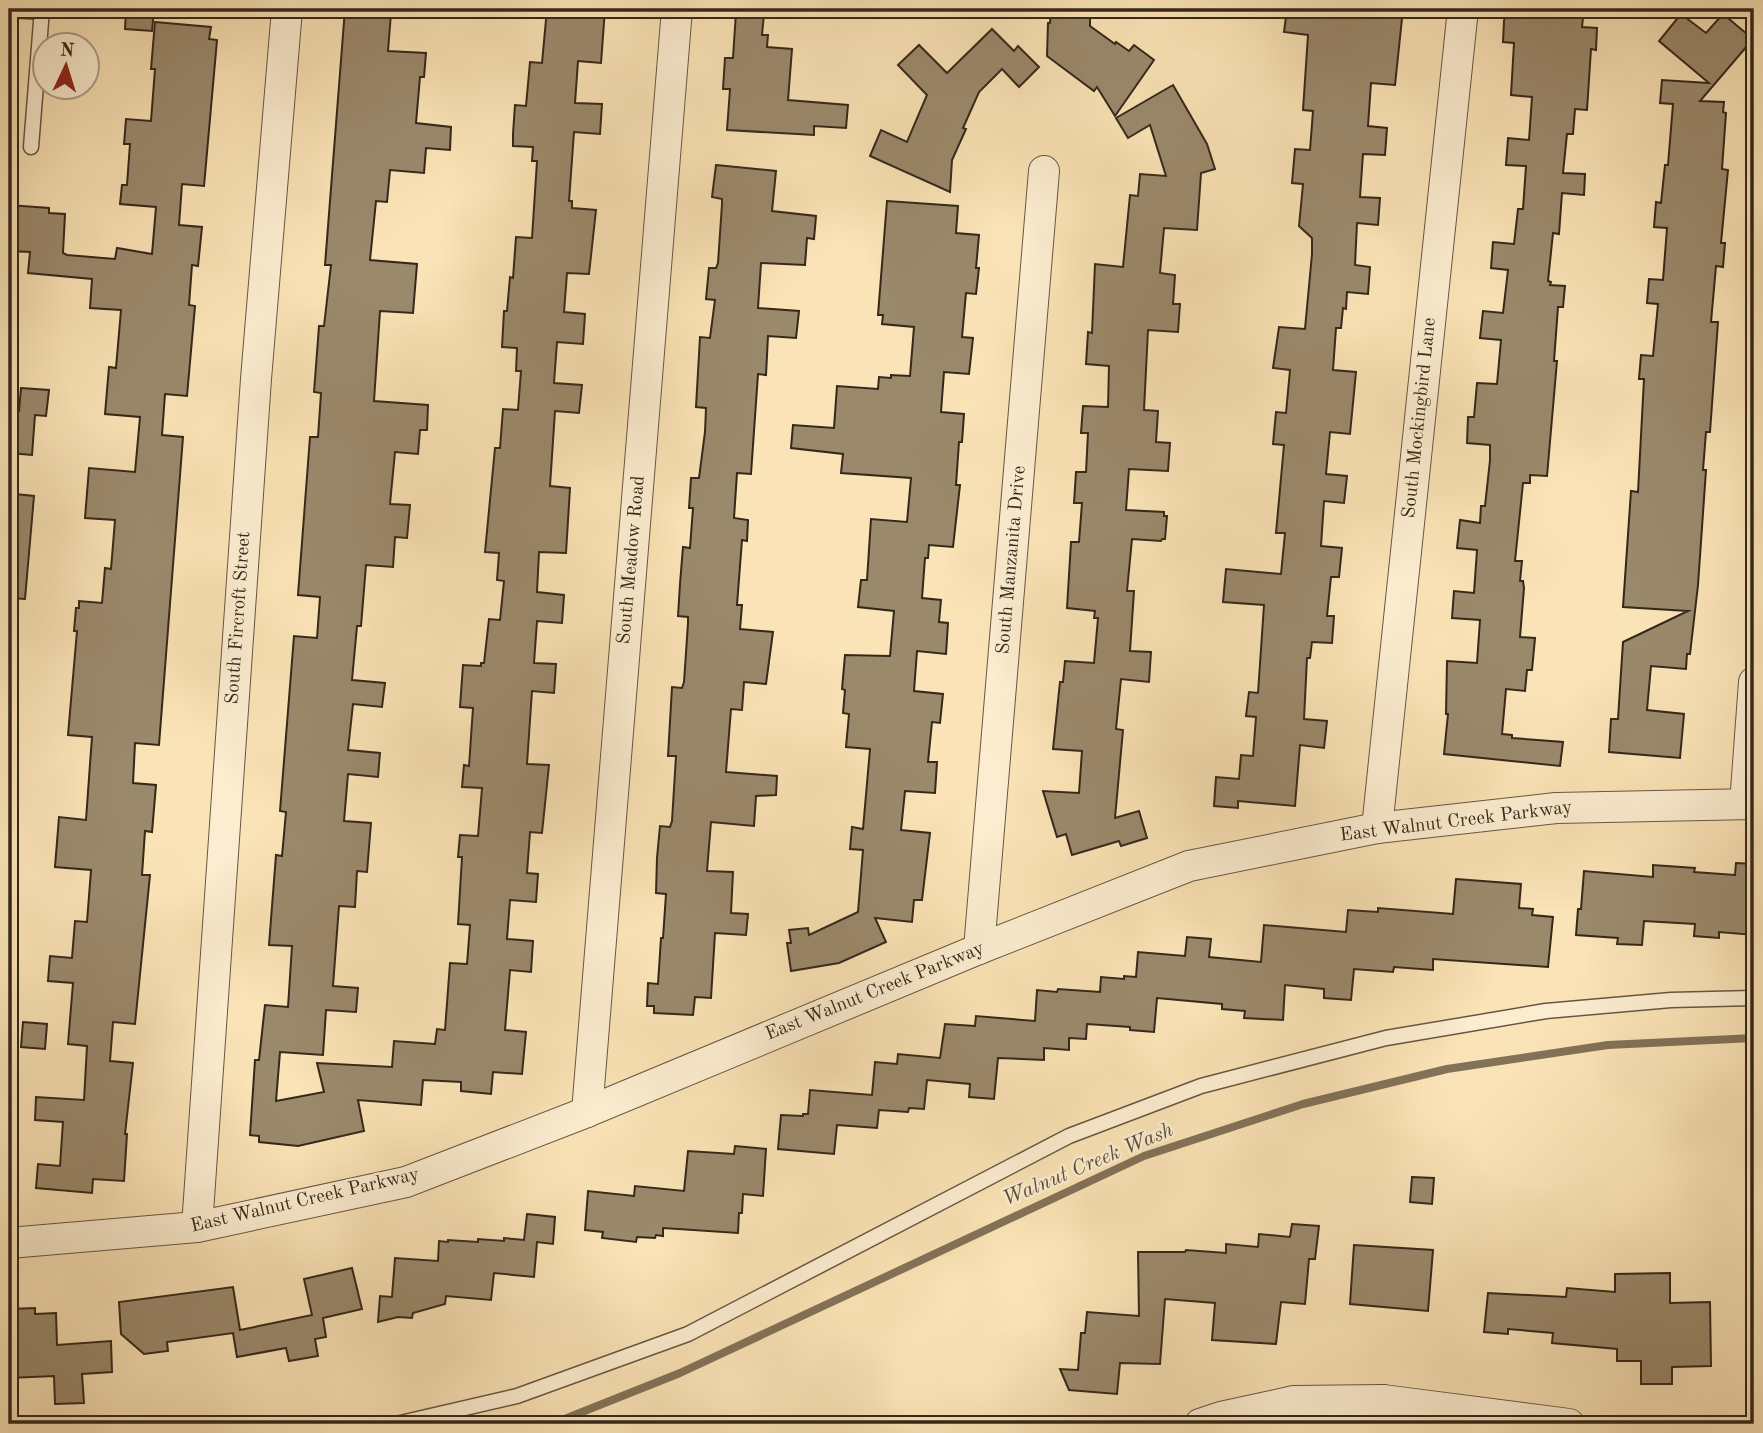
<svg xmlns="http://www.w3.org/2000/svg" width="1763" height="1433" font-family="'Old Standard TT',serif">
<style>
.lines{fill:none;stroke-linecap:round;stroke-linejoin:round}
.stream{stroke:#837258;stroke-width:8}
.building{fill:#9b896c;stroke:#34281b;stroke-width:2}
.service-casing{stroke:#665742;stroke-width:17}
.minor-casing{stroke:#665742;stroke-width:32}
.service{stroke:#fcedd0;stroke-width:14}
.minor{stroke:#fcedd0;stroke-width:30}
.labels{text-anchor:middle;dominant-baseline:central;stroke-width:5;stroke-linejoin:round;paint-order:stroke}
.street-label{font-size:19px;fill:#34281b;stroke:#fcedd0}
.water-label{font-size:21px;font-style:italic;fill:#5b4d3a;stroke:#fcedd0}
</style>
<rect width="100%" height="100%" fill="#fae3b6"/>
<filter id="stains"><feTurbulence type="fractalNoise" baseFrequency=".00286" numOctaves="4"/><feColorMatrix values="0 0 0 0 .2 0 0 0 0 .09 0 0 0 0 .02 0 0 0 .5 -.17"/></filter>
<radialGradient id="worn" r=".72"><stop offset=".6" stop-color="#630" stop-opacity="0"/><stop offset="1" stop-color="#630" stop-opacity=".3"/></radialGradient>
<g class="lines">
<path class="stream" d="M552 1424 680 1373 1144 1156 1303 1104 1447 1069 1608 1045 1754 1038"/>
</g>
<g class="building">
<path d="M126 9H154L152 31 125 29Z"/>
<path d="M345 9 391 13 388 51 426 53 424 77H420L416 123 451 127 450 150 426 148 424 173 390 170 387 202 376 201 370 260 417 264 413 313 380 311 374 401 428 405 427 430H420L418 454 395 452 390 504 410 505 407 538 395 537 393 567 366 565 361 626H357L352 680 385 683 382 707 353 704 348 750 380 753 378 777 348 774 344 821 371 823 367 872 357 871 355 907 339 906 333 986 358 988 356 1012 326 1010 323 1055 280 1052 276 1101 324 1092 317 1063 392 1067 394 1041 435 1044 437 1029 445 1030 450 963 467 964 470 925 458 924 462 857H458L460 835 478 836 482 788 462 787 464 765 469 766 473 708 460 707 463 665 481 666V663H484L489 619 500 620 504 581 497 580 499 553 485 552 495 448H500L503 409 518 410 521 371H516L517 348 502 347 504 311H507L510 277 513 278 516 237 532 238 537 161H532L533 147 513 146V134L515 105 526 106 530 62 542 63 547 9H605L601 63 578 61 575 103 602 104 600 134 574 132 569 201H572V208L596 210 589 274 567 273 564 312 585 314 583 344 557 342 554 383 582 385 579 413 555 411 550 486 570 488 566 553 539 552 537 592 564 595 562 623 537 621 534 663 556 664 554 693 532 691 527 764 549 765 542 833 530 832 527 873 538 874 536 902 510 900 507 939 533 941 531 972 510 970 505 1030 526 1032 522 1074 493 1072 491 1094 461 1091V1082L423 1080 421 1105 358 1100 364 1131 298 1146 259 1142V1136L250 1135 255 1060H259L265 1005 288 1007 292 946 269 945 276 855 282 856 286 812 280 811 294 636 317 638 320 597 298 595 310 437H318L321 393 314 392 319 326H324L331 265H325Z"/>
<path d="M1051 9 1090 10V26L1115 44 1116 42 1129 51 1134 45 1154 60 1115 116 1097 87 1094 91 1047 56 1048 23H1050Z"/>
<path d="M1287 9H1403L1395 85 1371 83 1368 126 1387 128 1385 155 1363 154 1360 197 1380 198 1378 225 1357 223 1355 265 1370 267 1368 294 1347 292 1346 309 1343 308 1341 328H1336L1333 370 1356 372 1350 434 1330 432 1326 474 1347 476 1344 503 1324 501 1321 546 1342 548 1339 577H1331L1327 616H1334L1332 643 1312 642 1310 658H1307L1304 719 1327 721 1324 748 1300 745 1295 806 1238 801V808L1214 806 1216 777 1239 779 1241 755 1253 756 1256 717 1246 716 1249 692 1258 693 1264 605 1223 602 1226 569 1281 574 1285 533H1276L1284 445 1273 444 1276 412 1286 413 1290 370 1273 368 1279 327 1305 329 1312 254V238L1299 226 1303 184 1292 183 1295 149 1310 150 1313 111 1303 110 1308 35 1284 32Z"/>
<path d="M1536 9H1584L1582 27 1597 28 1596 50 1591 49 1587 110 1575 109 1573 134H1567L1563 173 1585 174 1584 195 1562 193 1559 234 1553 233 1548 281 1551 282 1550 285 1565 286 1563 307H1558L1554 361H1557L1547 476 1530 475V483H1523L1515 561H1522L1520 581H1523L1524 588 1520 637 1535 638 1532 670H1527L1525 691 1506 689 1502 734 1512 735V738L1563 742 1560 766 1444 754 1448 714H1446L1447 661 1477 663 1480 620 1452 618 1454 591 1474 593 1477 550 1457 548 1460 520 1480 523 1481 506H1485L1490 460V445L1467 443 1468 417H1474L1477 383 1497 384 1501 340 1480 338 1483 311 1503 313 1508 270 1491 268 1493 242 1514 244 1518 209H1523L1526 166 1506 165 1508 138 1529 140 1532 97 1511 95 1514 43 1503 42 1504 21 1506 13 1536 15Z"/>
<path d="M736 12 764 14 762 35H768L767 47 792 49 788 100 848 105 846 128 814 126V135L727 130 730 89H723L725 58H733Z"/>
<path d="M1681 14 1706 33 1723 14 1753 39 1700 101 1724 102 1723 112 1726 113 1722 169 1728 170 1721 243H1725L1723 267 1716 266 1711 322H1718L1710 432H1706L1703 470H1706L1698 585 1690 654H1687L1686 669 1651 666 1647 710 1684 714 1680 758 1609 752 1611 719H1618L1623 642 1688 611 1623 607 1631 491 1638 492 1644 379H1639L1641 355 1653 356 1658 304 1647 303 1649 279 1663 280 1667 228 1654 227 1656 202 1661 203 1665 165H1668L1673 104 1660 103 1662 80 1709 83 1659 41Z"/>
<path d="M155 22 211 27 209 39 217 40 204 186 182 184 179 225 202 227 198 266 192 265 189 305 195 306 187 396 165 394 162 435 183 437 159 745 135 743 133 783 156 785 152 832 145 831 142 875H150L135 1024 113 1022 110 1061 133 1063 125 1134H127L124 1181 93 1179 92 1193 36 1188 38 1164 60 1166 63 1122 35 1120 36 1097 84 1100 87 1046 68 1044 73 983 48 981 50 956 72 958 75 921 87 922 91 870 55 867 59 817 86 820 90 764 92 737 68 735 77 631H74L76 608H79V601L102 603 105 568 111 569 115 520 85 518 89 468 135 472 140 417 105 414 109 367 116 368 121 310 90 308 92 279 28 273 30 252 9 251V205L49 208V213L65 214 63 253 67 255 115 259 117 248 152 254 156 207 120 204 122 185H127L130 144H124L126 119 151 121 155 69H151Z"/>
<path d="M992 29 1014 51 1018 46 1039 67 1019 87 1002 69 979 92 963 128 966 129 952 160 950 192 870 156 881 130 907 142 927 95 898 65 919 45 947 73Z"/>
<path d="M1173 85 1207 144 1215 169 1201 173 1197 230 1164 228 1160 273 1175 275 1173 304H1180L1178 332 1148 330 1144 410 1158 411 1156 442 1170 443 1168 471 1129 469 1126 510 1164 512V516H1167L1165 539H1162L1161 541 1132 539 1127 591H1134L1130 651 1151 652 1149 682 1121 679 1116 729 1123 730 1115 818 1139 811 1147 838 1121 846 1119 841 1072 855 1066 834 1057 837 1043 791 1079 793 1082 751 1053 749 1060 682H1063L1065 661 1094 663 1098 618H1094L1095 611 1067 608 1071 542H1079L1082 503H1074L1076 472H1086L1088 433H1081L1083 406 1108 407 1109 366 1086 364 1088 332 1092 333 1095 264 1123 267 1130 195 1138 196 1140 174 1166 176 1150 125 1128 138 1116 118Z"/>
<path d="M716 165 776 171 772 211 816 216 814 239 807 238 805 265 761 263 758 308 799 311 796 338 768 336 766 375 758 374 751 474 737 473 734 518 748 520 747 541 742 540 737 605H742L740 629 773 632 766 684 744 682 742 710 731 709 726 772 777 776 776 795 756 796 754 826 711 822 707 871 733 872 731 913 748 914 746 935 715 933 711 998 695 997 693 1015 654 1013V1006H647L648 983 658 984 661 938H663L666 894 656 893 657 858 660 826 670 827 672 821 676 756H668L672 687 682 688 684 682 688 623V617L678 616 680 584 683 547 690 548 693 508H689L691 478H699L705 432 706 408 696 407 700 337 710 338 715 300 706 299 709 268H716L718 263 722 204V199L712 197Z"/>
<path d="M887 201 958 206 956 233 979 235 976 268H979L976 294 966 293 962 337 973 338 969 374 944 372 941 412 964 414 962 442H959L956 485H960L953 547 929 545 928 558H925L922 598 941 600 939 622 948 623 946 654 917 651 914 691 943 694 940 723 932 722 928 762H937L935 793 905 791 901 830 930 833 922 900H914L912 922 875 918 886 942 839 963 791 971 787 943H791L789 930 808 928 809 935 858 912 863 850 850 849 852 827 863 829 870 749 846 747 849 714 843 713 845 690 842 689 845 655 890 656 894 611 858 607 861 580H867L871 519 907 522 911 478 841 473 843 454 791 448 793 425 834 428 837 386 878 389 879 377 891 378V375L910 376 914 327 882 324 883 315H878Z"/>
<path d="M21 388 49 390 46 416 35 415 32 455 9 453V410L19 411Z"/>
<path d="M15 494 34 496 25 599 9 598V511H14Z"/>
<path d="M1736 863 1754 864V935L1719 932V938L1694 936 1695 924 1644 921 1642 945 1617 944 1618 938 1576 935 1578 909H1581L1584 871 1653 877V865L1695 868 1694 872 1735 875Z"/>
<path d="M1456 879 1521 884 1519 908 1533 909 1532 915 1553 917 1548 967 1433 959V970L1394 967 1393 972 1354 969 1351 1000 1324 998V989L1285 985 1283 1020 1244 1018 1245 1011 1222 1009V1004L1157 998 1154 1032 1130 1030V1027L1087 1024 1086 1039 1069 1038V1050L1044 1048V1060L998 1058 994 1099 969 1097 970 1084 927 1080 924 1109 909 1108 908 1112 879 1110 877 1128 837 1125 834 1154 778 1149 781 1115 803 1116V1114H808L810 1090 872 1095 875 1062 897 1064 898 1054 940 1058 945 1024 975 1026 976 1016 1035 1021 1037 990 1057 992 1058 989 1100 992 1101 977 1124 979V976L1136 977 1138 952 1185 956 1187 937 1211 939 1209 957 1261 962 1264 925 1346 932 1348 910 1378 912V908L1453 914Z"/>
<path d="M23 1022 47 1024 45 1049 21 1047Z"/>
<path d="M735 1146 766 1149 763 1196 743 1194 742 1213H739L738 1233 663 1228V1236L656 1235 655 1238 637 1237 636 1242 602 1238 603 1232 585 1230 588 1191 634 1196 635 1186 684 1191 688 1151 734 1154Z"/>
<path d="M1412 1177 1434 1178 1432 1204 1410 1202Z"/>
<path d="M527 1214 555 1217 553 1244 537 1242 534 1277 494 1273 491 1300 446 1296 445 1304 413 1313 412 1318 398 1317 378 1322 380 1296 392 1297 395 1258 438 1261 439 1241 448 1242V1240L478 1242V1239L504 1241V1238L524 1240Z"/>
<path d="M1292 1224 1319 1226 1315 1259H1309L1305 1304 1281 1302 1276 1344 1212 1340 1215 1303 1165 1299 1160 1364 1120 1363 1117 1394 1069 1390 1060 1369 1078 1370 1081 1333H1085L1087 1312 1139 1316 1138 1252H1185L1186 1250 1226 1253V1244L1258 1247 1259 1234 1290 1237Z"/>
<path d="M1354 1245 1433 1250 1428 1311 1350 1304Z"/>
<path d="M352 1268 362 1309 323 1318 326 1337 315 1339 318 1356 289 1361 286 1348 237 1357 233 1333 167 1342 168 1351 144 1354 121 1334 119 1302 233 1287 240 1330 312 1315 304 1279Z"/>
<path d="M1670 1273V1303L1710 1302 1711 1366 1672 1367V1384H1641V1361H1617V1349L1552 1343 1553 1333 1508 1329V1334L1484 1332 1488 1293 1566 1297 1567 1288 1615 1292V1274Z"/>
<path d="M35 1308V1314L56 1313 57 1345 111 1341 112 1372 82 1374 84 1403 55 1404 54 1376 9 1378V1309Z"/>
</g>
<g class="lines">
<defs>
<g id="service">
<path d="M9 10 42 12"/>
<path d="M31 147 42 9"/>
<path d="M396 1424 517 1396 688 1334 1069 1136 1201 1086 1386 1038 1546 1011 1671 1000 1754 998"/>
</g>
<g id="minor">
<path d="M1745 804 1754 682"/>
<path d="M1377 828 1463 9"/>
<path d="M979 949 1044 171"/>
<path d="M587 1112 677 9"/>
<path d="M197 1227 256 379 287 9"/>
<path d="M9 1243 197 1227 406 1182 587 1112 979 949 1189 866 1377 828 1556 808 1754 804"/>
<path d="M1200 1424 1221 1417 1294 1401 1383 1400 1569 1424"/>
<path d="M1381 1424 1383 1400"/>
</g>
</defs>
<use href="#service" class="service-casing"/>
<use href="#minor" class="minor-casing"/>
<use href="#service" class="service"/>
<use href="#minor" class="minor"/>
</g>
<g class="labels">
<g class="street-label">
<text transform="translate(1420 418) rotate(-84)">South Mockingbird Lane</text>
<text transform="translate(632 560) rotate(-85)">South Meadow Road</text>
<text transform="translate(1012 560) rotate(-85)">South Manzanita Drive</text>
<text transform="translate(239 618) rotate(-86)">South Fircroft Street</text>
<text transform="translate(1456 822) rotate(-7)">East Walnut Creek Parkway</text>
<text transform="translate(875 992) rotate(-22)">East Walnut Creek Parkway</text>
<text transform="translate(305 1201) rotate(-13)">East Walnut Creek Parkway</text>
</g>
<g class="water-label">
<text transform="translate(1088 1165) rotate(-23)">Walnut Creek Wash</text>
</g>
</g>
<rect width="1763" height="1433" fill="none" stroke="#fae3b6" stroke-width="35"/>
<rect x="10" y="10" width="1742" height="1412" fill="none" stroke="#34281b" stroke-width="3.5"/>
<rect x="18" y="18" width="1728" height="1398" fill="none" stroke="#34281b" stroke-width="2"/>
<g transform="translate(66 66) rotate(4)"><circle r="33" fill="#fcedd0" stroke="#ac9e88" stroke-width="2"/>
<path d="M0-5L12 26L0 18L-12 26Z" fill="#8f2418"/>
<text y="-10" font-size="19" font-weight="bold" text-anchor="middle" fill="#34281b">N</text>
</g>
<rect width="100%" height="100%" filter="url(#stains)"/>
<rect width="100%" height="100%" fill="url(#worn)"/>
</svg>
